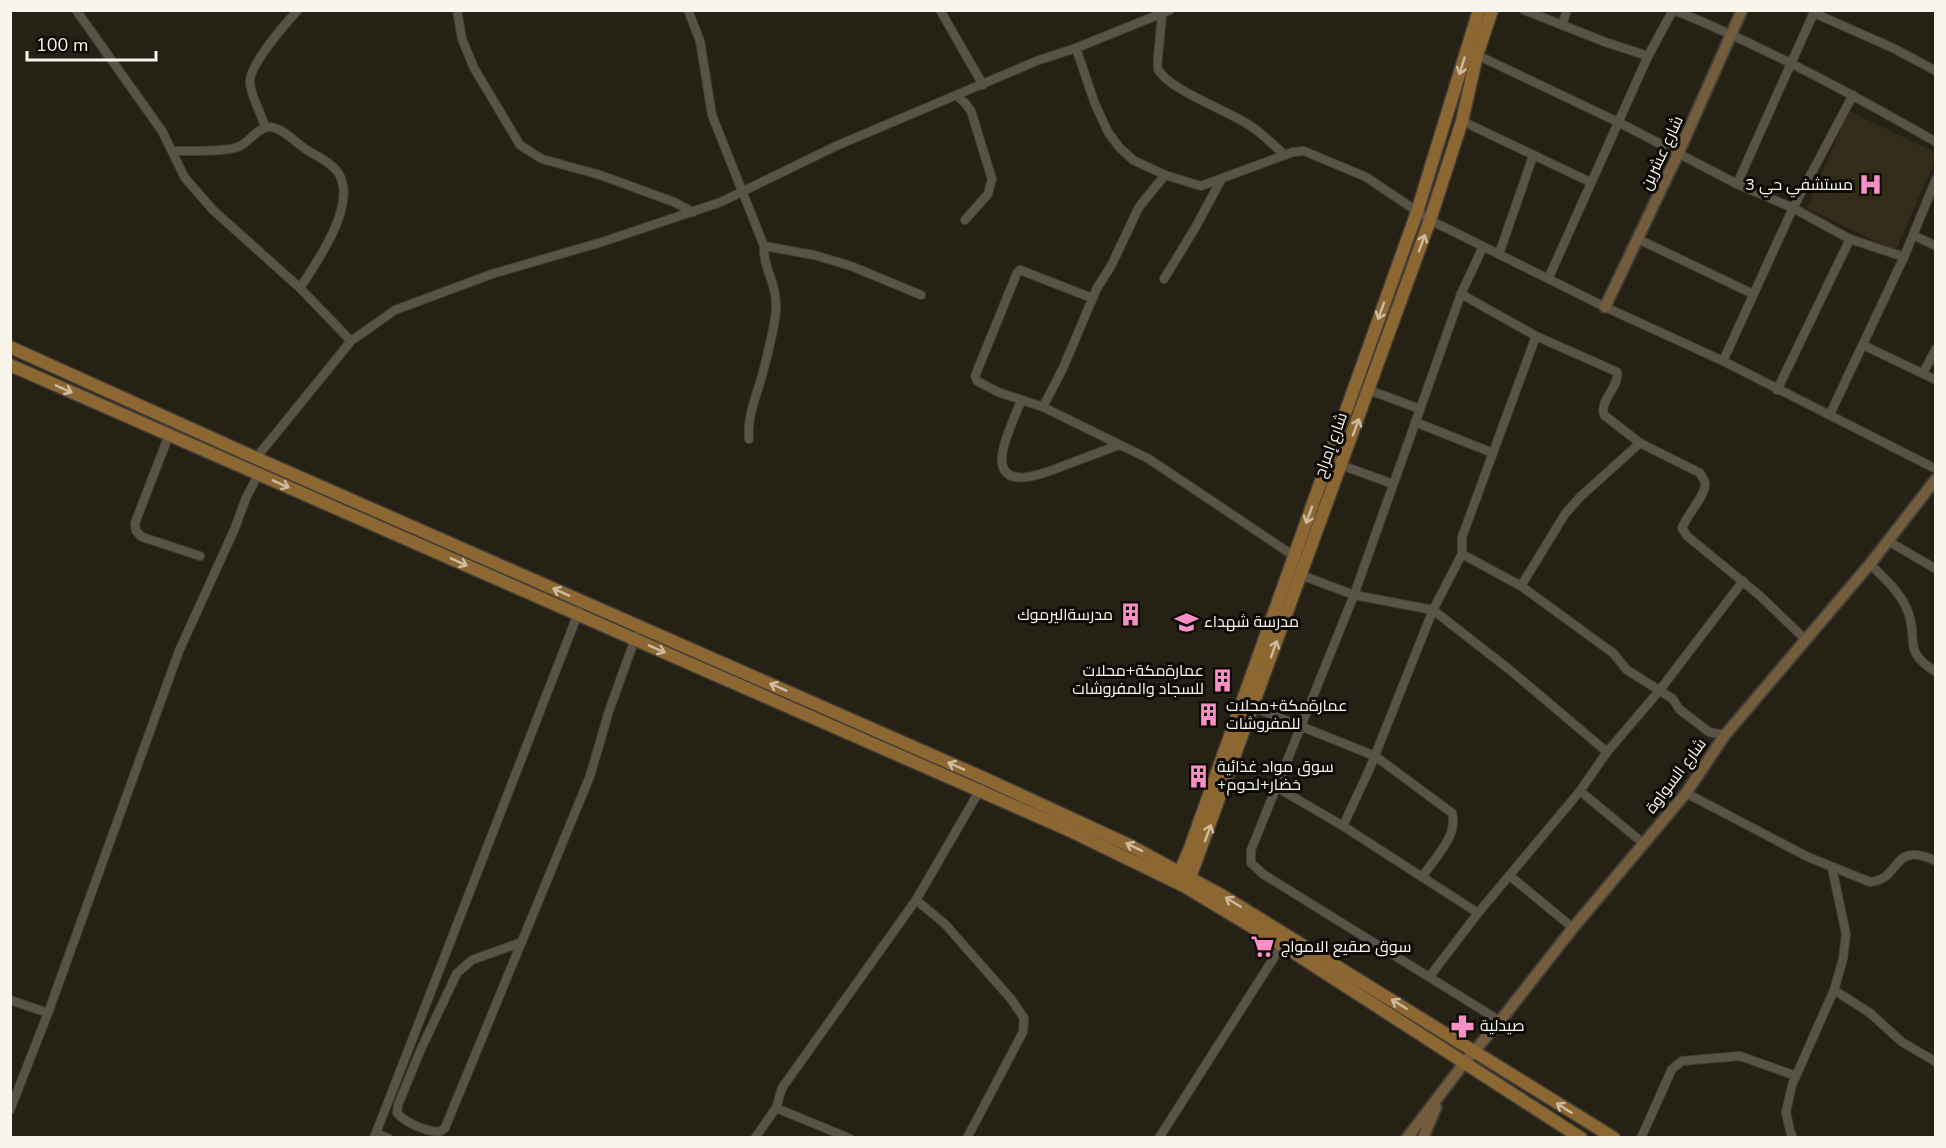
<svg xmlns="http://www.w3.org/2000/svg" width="1946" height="1148" font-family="'Nunito Sans',Cairo,sans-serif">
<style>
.medical{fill:#332c1b}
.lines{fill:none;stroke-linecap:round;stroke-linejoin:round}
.street-casing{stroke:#423e36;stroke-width:10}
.secondary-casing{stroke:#423e36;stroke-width:14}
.primary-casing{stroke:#423e36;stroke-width:15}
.street{stroke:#595346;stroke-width:8}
.secondary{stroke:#735d3c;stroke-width:10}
.primary{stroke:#8d6732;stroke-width:12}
.oneway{stroke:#cdbca2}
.labels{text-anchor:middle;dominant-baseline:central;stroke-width:6;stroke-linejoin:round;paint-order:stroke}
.street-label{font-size:16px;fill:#f8f5ed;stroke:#0d0b06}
.poi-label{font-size:16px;fill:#f8f5ed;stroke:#0d0b06;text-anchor:start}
</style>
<rect width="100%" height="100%" fill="#262115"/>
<path class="medical" d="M1849 111 1935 152V161L1895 251 1807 208Z"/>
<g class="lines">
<defs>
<g id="street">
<path d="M76 10 162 131 185 178 213 210 300 288 351 341"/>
<path d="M457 10 462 39 474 68 520 145 542 159 600 175 674 202 693 212"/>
<path d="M688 10 700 41 712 115 764 246 814 255 851 266 921 295"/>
<path d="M940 10 983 85"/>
<path d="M1524 10 1605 42 1648 56"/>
<path d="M1674 10C1765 47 1850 93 1936 142"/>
<path d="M1814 13 1893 48 1936 71"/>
<path d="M1162 14C1162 23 1156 65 1158 69 1167 89 1229 111 1249 125 1262 133 1273 145 1285 155"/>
<path d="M1562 25 1567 10"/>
<path d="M1076 48 1095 104 1108 132 1119 147 1133 160 1165 175 1201 186 1293 152 1304 151 1366 177 1430 220 1605 307 1723 361 1936 469"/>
<path d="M1477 55 1618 122 1737 184 1793 208 1850 239 1904 257"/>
<path d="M957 96 965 103 971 111 992 179 988 194 965 220"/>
<path d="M1462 121 1590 182"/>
<path d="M265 127C261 112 251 97 250 83 248 66 286 23 298 10"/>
<path d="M174 151C189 151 224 152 238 147 249 143 257 128 268 127 281 126 296 143 307 150 317 156 330 162 337 171 360 201 317 262 300 288"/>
<path d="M1737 184 1815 10"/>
<path d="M1913 235 1936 246"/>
<path d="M1638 239 1753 294"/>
<path d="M1483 247 1461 294 1354 595 1251 850V863L1263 874 1500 1021"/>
<path d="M1499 254 1533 156"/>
<path d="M1549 277 1648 56 1673 10"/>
<path d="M1164 279 1195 228 1221 180"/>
<path d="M1092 298 1020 270 1017 273 975 376 977 381 998 392 1043 407 1149 459 1294 556"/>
<path d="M1536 336 1617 372C1620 387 1599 400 1604 415L1640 443 1700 473C1702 477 1704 479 1705 483 1707 494 1686 516 1682 528L1687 536 1759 595 1805 639"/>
<path d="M1863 345 1936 380"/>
<path d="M1723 361 1793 208 1853 95"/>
<path d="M1923 373 1936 349"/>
<path d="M1369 390 1420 409"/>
<path d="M1777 390 1850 239"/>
<path d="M1021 401C1015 417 1000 447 1002 463 1006 493 1056 468 1071 463 1087 457 1103 451 1119 445"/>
<path d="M1043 407 1063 368 1097 288 1111 266 1139 207 1165 175"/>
<path d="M1830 414 1904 257 1936 179"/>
<path d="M1415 422 1493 453"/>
<path d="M169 435 135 523 136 531 142 537 200 556"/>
<path d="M749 439C747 416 756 397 762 376 767 356 775 328 776 308 777 282 763 270 764 246"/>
<path d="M256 458 351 341 395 310 492 274 602 242 721 202 836 146 1039 60 1076 48 1170 10"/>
<path d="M1341 465 1393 484"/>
<path d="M1888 541 1936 569"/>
<path d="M1462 554 1521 586 1613 653 1627 670 1673 699 1679 709 1709 732 1725 735"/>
<path d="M1870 564C1883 577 1898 590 1906 607 1921 639 1899 649 1936 672"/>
<path d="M1301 575 1354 595 1433 610 1510 670 1607 752"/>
<path d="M1521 586 1565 514 1580 497 1640 443"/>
<path d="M1253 707 1375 756 1452 813C1459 835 1434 859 1422 877"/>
<path d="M1278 788 1343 826 1478 913"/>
<path d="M1580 791 1643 843"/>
<path d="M1686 793 1808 857 1870 882C1903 879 1890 840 1936 861"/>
<path d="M1343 826 1370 768 1433 610 1462 554V537L1536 336 1461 294"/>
<path d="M1510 876 1573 928"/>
<path d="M916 900 945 924 1011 999 1024 1018 1023 1032 967 1138"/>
<path d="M522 942 472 960 457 973 421 1049 398 1105 397 1113C406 1123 425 1131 439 1132L445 1128 590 776 609 711 636 636"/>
<path d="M1430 976 1478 913 1580 791 1607 752 1659 691 1743 581"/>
<path d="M1834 990 1870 1013 1902 1042 1936 1062"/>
<path d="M10 1000 48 1013"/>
<path d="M776 1108 849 1138"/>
<path d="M10 1110 48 1013 179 651 235 528 246 498 258 475"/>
<path d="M376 1133 388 1138"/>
<path d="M374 1138 579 611"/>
<path d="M755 1138 776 1108 782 1088 916 900 981 788"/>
<path d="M1159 1138 1282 945"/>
<path d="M1641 1138 1672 1069 1682 1061 1740 1056 1796 1076"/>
<path d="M1793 1138 1790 1131 1786 1112 1792 1085 1834 990 1843 959 1846 934 1832 868"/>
</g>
<g id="secondary">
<path d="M1605 307 1678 154 1742 10"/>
<path d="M1407 1138 1465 1062 1500 1021 1573 928 1686 793 1725 735 1870 564 1936 479"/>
<path d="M1423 1138 1436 1107"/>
</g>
<g id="primary">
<path d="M10 347 256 458 986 779 1131 846 1223 896 1614 1138"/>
<path d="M10 365 980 791 1073 832 1186 887 1282 945 1581 1138"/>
<path d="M1177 879 1190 848 1417 212 1479 10"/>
<path d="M1188 883 1430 220 1462 121 1477 55 1492 10"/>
</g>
</defs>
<use href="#street" class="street-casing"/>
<use href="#secondary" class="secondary-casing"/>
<use href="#primary" class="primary-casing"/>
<use href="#street" class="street"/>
<use href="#secondary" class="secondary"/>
<use href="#primary" class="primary"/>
</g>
<defs><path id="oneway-shaft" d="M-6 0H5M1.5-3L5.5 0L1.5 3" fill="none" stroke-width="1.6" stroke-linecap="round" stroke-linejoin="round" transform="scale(1.5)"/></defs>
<g class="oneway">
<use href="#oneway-shaft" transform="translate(1462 66) rotate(107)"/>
<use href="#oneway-shaft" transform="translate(1422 243) rotate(-70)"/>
<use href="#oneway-shaft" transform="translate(1381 311) rotate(110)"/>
<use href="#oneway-shaft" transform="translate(64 389) rotate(24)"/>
<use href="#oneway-shaft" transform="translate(1356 427) rotate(-69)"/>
<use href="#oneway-shaft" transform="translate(281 484) rotate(24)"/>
<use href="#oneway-shaft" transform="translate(1309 515) rotate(110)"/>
<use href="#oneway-shaft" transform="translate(459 562) rotate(24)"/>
<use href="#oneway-shaft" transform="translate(561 592) rotate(-156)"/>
<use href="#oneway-shaft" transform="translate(657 649) rotate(24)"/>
<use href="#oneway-shaft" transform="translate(1274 649) rotate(-70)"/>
<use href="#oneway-shaft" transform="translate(778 687) rotate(-156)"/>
<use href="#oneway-shaft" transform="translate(956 766) rotate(-156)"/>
<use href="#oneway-shaft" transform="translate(1208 833) rotate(-70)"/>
<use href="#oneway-shaft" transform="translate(1134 847) rotate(-154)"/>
<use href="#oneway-shaft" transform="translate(1233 902) rotate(-148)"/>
<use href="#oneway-shaft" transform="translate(1399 1004) rotate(-148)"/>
<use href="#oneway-shaft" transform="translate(1564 1108) rotate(-148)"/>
</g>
<defs>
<symbol id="hospital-bare" viewBox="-9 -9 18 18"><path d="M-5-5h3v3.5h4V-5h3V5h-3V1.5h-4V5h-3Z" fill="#fa8fc6" stroke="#0d0b06" stroke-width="2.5" paint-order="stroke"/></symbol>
<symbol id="building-bare" viewBox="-9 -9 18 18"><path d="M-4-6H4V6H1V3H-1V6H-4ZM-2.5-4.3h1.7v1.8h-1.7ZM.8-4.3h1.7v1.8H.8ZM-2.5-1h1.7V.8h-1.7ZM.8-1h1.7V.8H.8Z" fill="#fa8fc6" stroke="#0d0b06" stroke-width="2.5" paint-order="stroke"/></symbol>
<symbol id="school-bare" viewBox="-9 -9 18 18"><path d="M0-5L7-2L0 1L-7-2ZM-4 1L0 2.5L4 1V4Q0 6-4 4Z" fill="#fa8fc6" stroke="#0d0b06" stroke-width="2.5" paint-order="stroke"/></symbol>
<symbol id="supermarket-bare" viewBox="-9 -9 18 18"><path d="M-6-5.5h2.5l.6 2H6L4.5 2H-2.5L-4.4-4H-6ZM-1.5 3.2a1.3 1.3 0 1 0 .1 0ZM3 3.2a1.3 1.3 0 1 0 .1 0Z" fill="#fa8fc6" stroke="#0d0b06" stroke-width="2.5" paint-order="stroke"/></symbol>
<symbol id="pharmacy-bare" viewBox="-9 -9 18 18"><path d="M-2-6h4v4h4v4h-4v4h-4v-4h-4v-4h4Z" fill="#fa8fc6" stroke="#0d0b06" stroke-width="2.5" paint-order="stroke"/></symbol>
</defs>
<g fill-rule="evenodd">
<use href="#hospital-bare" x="1854" y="168" width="33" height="33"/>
<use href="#building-bare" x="1114" y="598" width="33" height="33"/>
<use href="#school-bare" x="1170" y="606" width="33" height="33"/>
<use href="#building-bare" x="1206" y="664" width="33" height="33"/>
<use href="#building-bare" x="1192" y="698" width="33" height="33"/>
<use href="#building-bare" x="1182" y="760" width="33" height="33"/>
<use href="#supermarket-bare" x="1246" y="930" width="33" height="33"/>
<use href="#pharmacy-bare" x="1446" y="1010" width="33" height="33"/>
</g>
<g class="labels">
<g class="street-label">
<text transform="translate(1662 153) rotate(-65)">شارع عشرين</text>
<text transform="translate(1331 445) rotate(-70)">شارع إمراح</text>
<text transform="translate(1676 776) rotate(-53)">شارع السواوة</text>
</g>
<g class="poi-label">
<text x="1853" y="185" text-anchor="end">مستشفي حي 3</text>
<text x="1113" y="615" text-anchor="end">مدرسةاليرموك</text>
<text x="1204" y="622">مدرسة شهداء</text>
<text x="1204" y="671" text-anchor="end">عمارةمكة+محلات<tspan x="1204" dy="18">للسجاد والمفروشات</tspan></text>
<text x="1226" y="706">عمارةمكة+محلات<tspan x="1226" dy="18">للمفروشات</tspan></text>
<text x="1217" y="767">سوق مواد غذائية<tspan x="1217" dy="18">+خضار+لحوم</tspan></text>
<text x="1281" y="947">سوق صقيع الامواج</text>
<text x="1480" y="1026">صيدلية</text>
</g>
</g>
<rect width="1946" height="1148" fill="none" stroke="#f8f5ed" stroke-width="24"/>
<path d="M27 51v9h129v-9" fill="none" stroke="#f8f5ed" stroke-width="3"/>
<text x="36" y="51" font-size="18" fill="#f8f5ed" stroke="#0d0b06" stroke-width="4.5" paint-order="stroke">100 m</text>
</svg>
